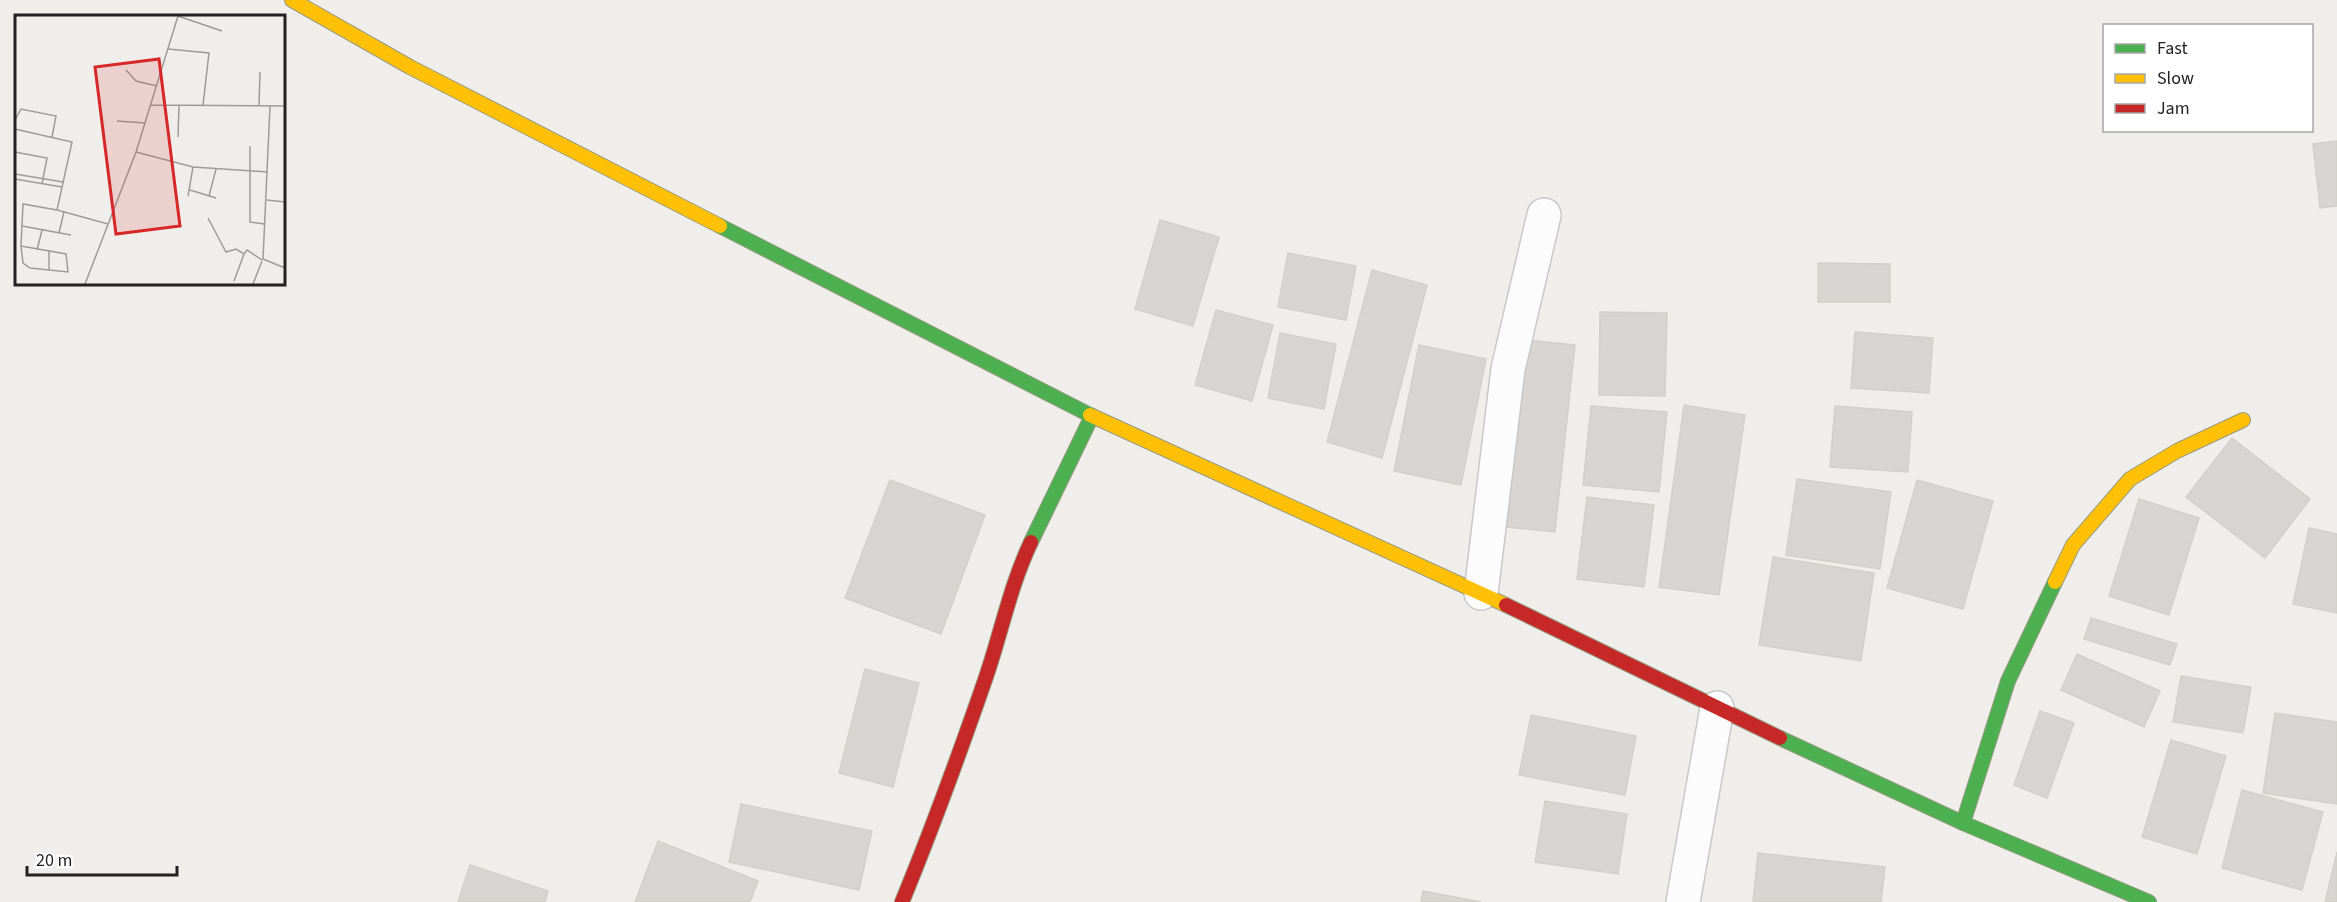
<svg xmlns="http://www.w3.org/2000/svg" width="2337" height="902" font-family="'Source Sans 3',sans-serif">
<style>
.building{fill:#d7d4d2;stroke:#d3d0cc;stroke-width:1.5}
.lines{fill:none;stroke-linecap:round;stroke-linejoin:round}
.street-casing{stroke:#c9c8c7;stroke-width:36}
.fast-casing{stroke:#999a82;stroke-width:16}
.slow-casing{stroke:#999a82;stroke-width:16}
.jam-casing{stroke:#999a82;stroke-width:16}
.street{stroke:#fdfcfc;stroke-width:33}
.fast{stroke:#4caf50;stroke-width:14}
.slow{stroke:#ffc107;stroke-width:14}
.jam{stroke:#c62828;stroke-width:14}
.inset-road{fill:none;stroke:#9e9c9b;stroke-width:1.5}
.view{fill:#d62828;fill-opacity:0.15;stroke:#d62828;stroke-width:3}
.inset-edge{fill:none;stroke:#222;stroke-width:3}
</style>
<rect width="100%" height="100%" fill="#f0eeeb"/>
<g class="building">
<path d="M2337 141V206L2320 208 2313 144Z"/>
<path d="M1160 220 1219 237 1193 326 1135 309Z"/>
<path d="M1288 253 1356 266 1346 320 1278 307Z"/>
<path d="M1818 263 1890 264V302H1818Z"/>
<path d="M1372 270 1427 285 1382 458 1327 442Z"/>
<path d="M1216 310 1273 325 1252 401 1195 385Z"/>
<path d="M1600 312 1667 313 1665 396 1599 395Z"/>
<path d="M1855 332 1933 338 1929 393 1851 388Z"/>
<path d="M1280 333 1336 344 1324 409 1268 398Z"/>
<path d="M1527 340 1575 345 1555 532 1506 527Z"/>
<path d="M1419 345 1486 359 1461 485 1394 471Z"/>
<path d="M1684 405 1745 415 1719 595 1659 587Z"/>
<path d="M1591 406 1667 412 1659 492 1583 485Z"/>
<path d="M1835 406 1912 412 1908 472 1830 467Z"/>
<path d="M2232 438 2310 499 2265 558 2186 497Z"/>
<path d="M1797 479 1891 492 1880 569 1786 555Z"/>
<path d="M890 480 985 515 941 634 845 598Z"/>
<path d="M1917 480 1993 501 1963 609 1887 588Z"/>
<path d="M1587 497 1654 505 1644 587 1577 579Z"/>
<path d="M2139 499 2199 518 2169 615 2109 596Z"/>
<path d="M2309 528 2337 534V613L2293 604Z"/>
<path d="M1773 557 1874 573 1861 661 1759 645Z"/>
<path d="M2091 618 2177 644 2170 665 2084 639Z"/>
<path d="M2077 654 2160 691 2144 727 2061 690Z"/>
<path d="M865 669 919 683 893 787 839 773Z"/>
<path d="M2181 676 2251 687 2243 733 2173 722Z"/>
<path d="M2040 711 2074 723 2047 798 2014 785Z"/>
<path d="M2275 713 2337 722V804L2263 793Z"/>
<path d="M1531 715 1636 736 1625 795 1519 775Z"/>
<path d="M2171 740 2226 756 2197 854 2142 837Z"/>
<path d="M2242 790 2323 812 2302 890 2222 868Z"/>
<path d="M1545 801 1627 814 1618 874 1535 862Z"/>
<path d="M741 804 872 831 859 890 729 862Z"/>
<path d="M658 841 758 881 750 902H635Z"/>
<path d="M2337 852V902H2325Z"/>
<path d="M1758 853 1885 867 1881 902H1753Z"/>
<path d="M470 865 548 891 545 902H458Z"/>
<path d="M1423 891 1481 902H1421Z"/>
</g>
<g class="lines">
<defs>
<g id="street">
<path d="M1481 593 1508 369 1544 215"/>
<path d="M1683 902 1717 708"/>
</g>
<g id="fast">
<path d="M720 226 1090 415"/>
<path d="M1031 542 1092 416"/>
<path d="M1780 738 1963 823 2149 902"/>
<path d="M1963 823 2008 681 2055 582"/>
</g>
<g id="slow">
<path d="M292 0 410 67 720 226"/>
<path d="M1090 415 1506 605"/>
<path d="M2055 582 2073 545 2130 479 2177 451 2243 420"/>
</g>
<g id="jam">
<path d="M1506 605 1780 738"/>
<path d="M902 902C932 829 959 755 985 680 1001 634 1010 586 1031 542"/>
</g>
</defs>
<use href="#street" class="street-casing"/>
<use href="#fast" class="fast-casing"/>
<use href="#slow" class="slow-casing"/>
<use href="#jam" class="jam-casing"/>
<use href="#street" class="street"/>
<use href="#fast" class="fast"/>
<use href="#slow" class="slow"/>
<use href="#jam" class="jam"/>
</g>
<g transform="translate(15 15)">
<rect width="270" height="270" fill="#f0eeeb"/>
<path class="inset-road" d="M163 1 207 16M153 34 194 38 188 90M111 55 121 66 142 71M136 90 270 91M244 90 245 57M255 91 248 244 270 253M0 105 6 94 41 101 37 122M102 106 130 108M0 114 57 127 42 195 93 209M163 122 164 91M235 131V207L249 209M0 137 32 143 27 169M121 137 178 152 253 157M0 159 48 167M0 164 47 172M175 175 201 183M173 181 178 152M194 181 201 154M252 185 270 187M193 203 211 237 221 234 229 239 232 235 247 245M7 211 56 220M44 218 49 197M6 231 51 239 53 257 15 253 8 248 6 231 8 189 42 195M22 235 27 215M34 256V236M219 266 229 239M70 269 121 137 163 1M238 269 247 246"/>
<path class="view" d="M144 44 165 211 101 219 80 52Z"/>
<rect width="270" height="270" class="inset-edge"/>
</g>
<rect x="2103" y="24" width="210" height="108" fill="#ffffff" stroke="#a7a7a7" stroke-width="1.5"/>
<rect x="2115" y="44" width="30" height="9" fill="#4caf50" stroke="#a7a7a7" stroke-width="1.5"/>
<text x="2157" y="54" font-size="18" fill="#222222">Fast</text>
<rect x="2115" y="74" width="30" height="9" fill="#ffc107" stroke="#a7a7a7" stroke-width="1.5"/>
<text x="2157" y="84" font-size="18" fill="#222222">Slow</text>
<rect x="2115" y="104" width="30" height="9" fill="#c62828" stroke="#a7a7a7" stroke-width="1.5"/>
<text x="2157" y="114" font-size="18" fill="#222222">Jam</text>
<path d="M27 866v9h150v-9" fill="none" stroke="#222222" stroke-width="3"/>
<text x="36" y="866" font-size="18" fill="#222222" stroke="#ffffff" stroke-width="4.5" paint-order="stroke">20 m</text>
</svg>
